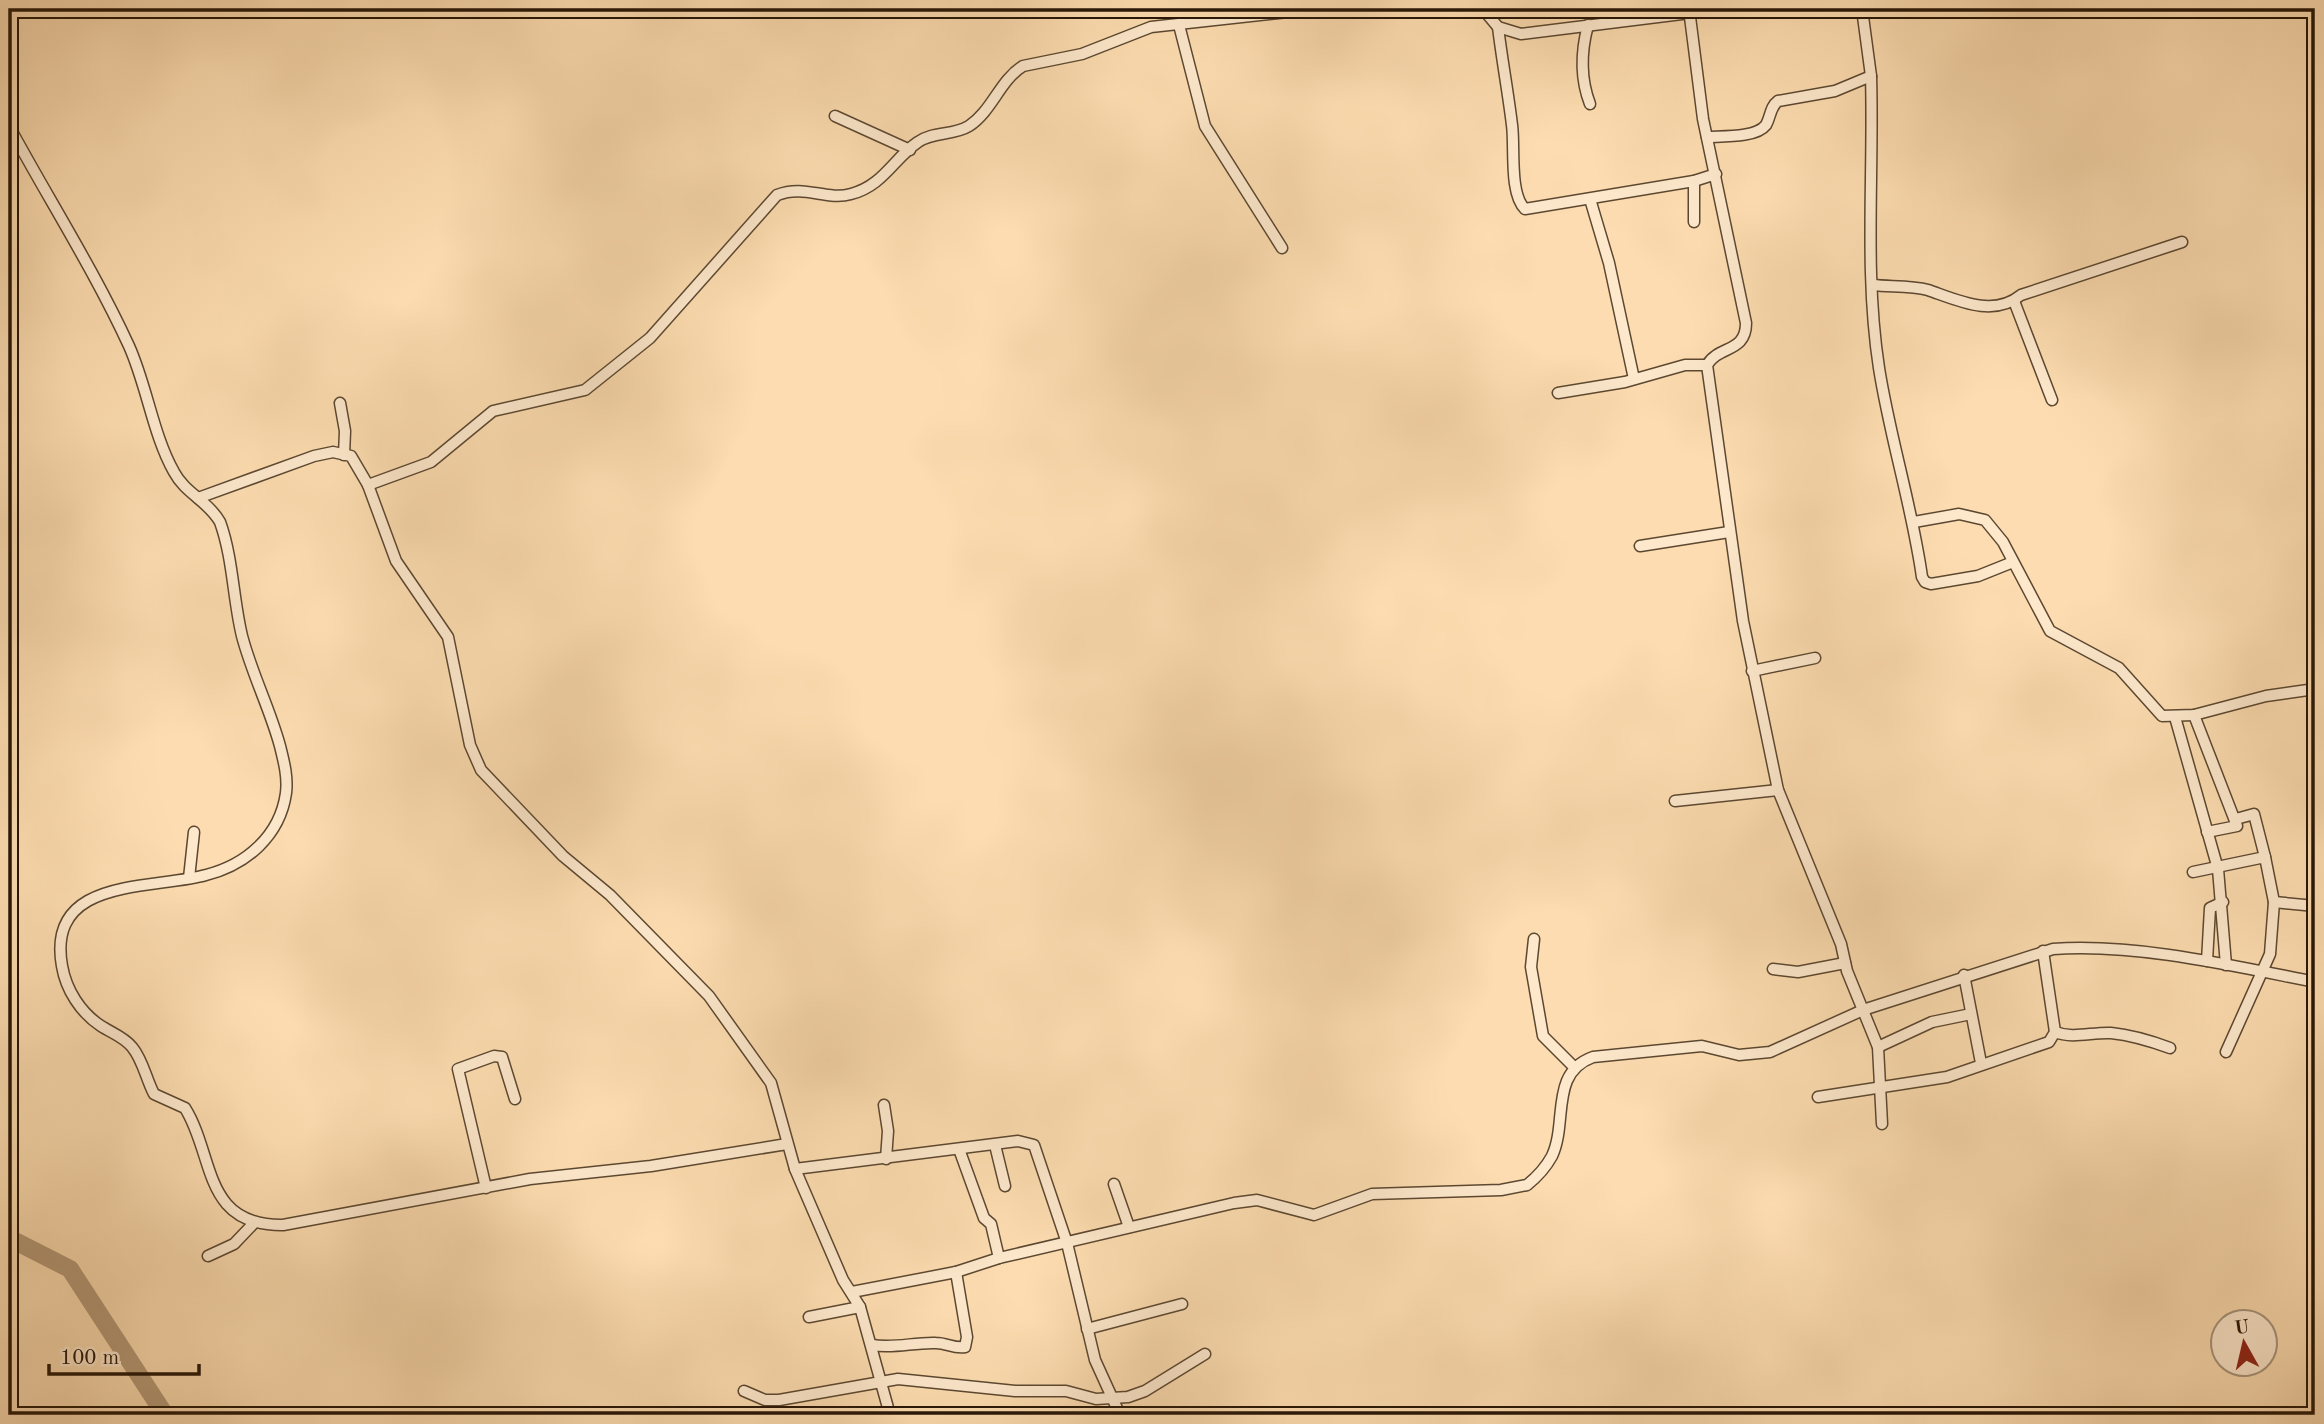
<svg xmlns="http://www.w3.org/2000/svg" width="2324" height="1424" font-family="'Old Standard TT',serif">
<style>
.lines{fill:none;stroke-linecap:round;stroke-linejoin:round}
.river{stroke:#b49977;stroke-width:18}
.street-casing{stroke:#5c4831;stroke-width:13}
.street{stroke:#fde8cc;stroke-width:10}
</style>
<rect width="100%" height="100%" fill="#fcdcb0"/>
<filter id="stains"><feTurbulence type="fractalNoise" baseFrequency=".00286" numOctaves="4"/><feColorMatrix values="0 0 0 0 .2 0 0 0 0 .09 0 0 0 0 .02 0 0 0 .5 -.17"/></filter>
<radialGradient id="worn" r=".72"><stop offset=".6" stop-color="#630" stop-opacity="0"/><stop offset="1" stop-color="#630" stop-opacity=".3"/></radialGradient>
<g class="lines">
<path class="river" d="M9 1238 70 1269 165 1415"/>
<defs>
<g id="street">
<path d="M1483 9 1498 27 1521 34 1690 13 1697 9"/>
<path d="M1689 9 1703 119 1746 323C1746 353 1719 345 1707 365L1743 621 1778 790 1841 944 1847 971 1878 1047 1882 1124"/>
<path d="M1179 25 1205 126 1282 248"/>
<path d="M1588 25C1581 51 1580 78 1590 104"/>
<path d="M1498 27C1502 60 1508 92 1512 125 1515 146 1509 194 1525 209L1694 181 1716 174"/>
<path d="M1871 76C1874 172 1864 272 1879 368 1890 438 1912 506 1922 577L1925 582 1931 584 1978 576 2013 562"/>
<path d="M835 116 910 150"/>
<path d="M9 126C49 200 94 270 129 346 147 386 153 435 174 472 185 493 208 501 220 522 233 558 233 599 242 636 252 674 270 709 280 746 284 762 288 777 286 793 280 836 246 865 206 875 153 890 46 876 62 966 66 990 81 1013 101 1026 112 1033 124 1037 132 1047 143 1060 146 1079 154 1094L185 1108C215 1156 202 1226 283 1225L530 1179 651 1166 787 1144"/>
<path d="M1707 137C1722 136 1756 138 1766 125 1771 116 1770 107 1778 101L1835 91 1871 76 1862 9"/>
<path d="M1694 181V222"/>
<path d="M1590 199 1609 263 1634 379"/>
<path d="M1873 285C1890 287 1911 285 1928 290 1957 300 1993 318 2021 295L2182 242"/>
<path d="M2014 301 2052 400"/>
<path d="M1558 393 1625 382 1685 365H1707"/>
<path d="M340 403 345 431 344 455"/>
<path d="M368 485 431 462 493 411 585 390 650 338 777 195C805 184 826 201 851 194 883 186 894 158 918 142 933 131 953 136 969 126 992 111 1000 80 1023 66L1082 54 1151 27 1316 9"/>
<path d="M198 498 314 456 333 452 351 456 368 485 396 561 448 637 470 745 481 770 563 856 610 895 709 996 771 1083 795 1169 843 1280 860 1307 890 1415"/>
<path d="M1914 522 1959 514 1985 520 2003 542 2050 631 2119 668 2162 716 2194 715 2266 696 2315 689"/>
<path d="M1640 546 1729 532"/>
<path d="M1752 671 1815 658"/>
<path d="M2194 715 2237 826 2207 832"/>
<path d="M2175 717 2218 869 2226 965"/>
<path d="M1675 801 1778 790"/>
<path d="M2236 819 2254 814 2265 857"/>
<path d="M2193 872 2265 857 2274 902 2270 954 2226 1052"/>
<path d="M189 878 194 832"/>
<path d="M2274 902 2315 906"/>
<path d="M1534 939 1531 967 1543 1036 1575 1068"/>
<path d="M2207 961 2210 908 2223 902"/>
<path d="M1773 969 1798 972 1845 963"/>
<path d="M1964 975 1981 1063"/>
<path d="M2055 1032C2073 1039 2092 1032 2111 1033 2131 1035 2151 1041 2170 1048"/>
<path d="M1878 1047 1932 1022 1971 1014"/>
<path d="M1818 1097 1947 1077 2049 1042 2055 1032 2043 951"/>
<path d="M884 1105 888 1131 886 1159"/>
<path d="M995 1145 1005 1186"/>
<path d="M959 1149 984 1218 991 1224 999 1258"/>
<path d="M795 1169 1018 1141 1034 1145 1067 1243 1095 1360 1120 1415"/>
<path d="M1114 1184 1129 1227"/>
<path d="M486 1188 458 1069 494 1056 502 1057 515 1099"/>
<path d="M208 1256 234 1244 255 1222"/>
<path d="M852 1292 956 1272 999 1258 1234 1203 1257 1200 1314 1215 1372 1194 1501 1190 1527 1185C1537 1177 1546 1167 1552 1156 1568 1122 1549 1073 1593 1057L1702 1046 1739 1055 1770 1052 1863 1010 2053 949C2136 943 2234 966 2315 982"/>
<path d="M809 1317 860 1307"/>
<path d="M1087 1329 1182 1304"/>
<path d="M872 1345C894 1349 914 1342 936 1343 947 1343 954 1349 965 1347L967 1337 956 1272"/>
<path d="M744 1391 765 1400H779L898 1379 1015 1391H1066L1096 1399 1128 1397 1145 1391 1205 1354"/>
</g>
</defs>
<use href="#street" class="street-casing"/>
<use href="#street" class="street"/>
</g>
<rect width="2324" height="1424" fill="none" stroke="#fcdcb0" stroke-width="35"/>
<rect x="10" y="10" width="2303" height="1403" fill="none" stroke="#271607" stroke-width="3.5"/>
<rect x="18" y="18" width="2289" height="1389" fill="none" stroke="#271607" stroke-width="2"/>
<g transform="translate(2244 1343) rotate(352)"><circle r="33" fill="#fde8cc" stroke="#a7947d" stroke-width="2"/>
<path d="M0-5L12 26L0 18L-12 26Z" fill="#8f2418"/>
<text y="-10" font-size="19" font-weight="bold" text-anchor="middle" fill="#271607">U</text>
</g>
<path d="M49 1364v10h150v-10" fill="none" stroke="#271607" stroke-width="3.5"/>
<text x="60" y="1364" font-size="21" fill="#271607" stroke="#fde8cc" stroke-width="5" paint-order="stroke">100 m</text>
<rect width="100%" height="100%" filter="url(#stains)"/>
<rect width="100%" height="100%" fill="url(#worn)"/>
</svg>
